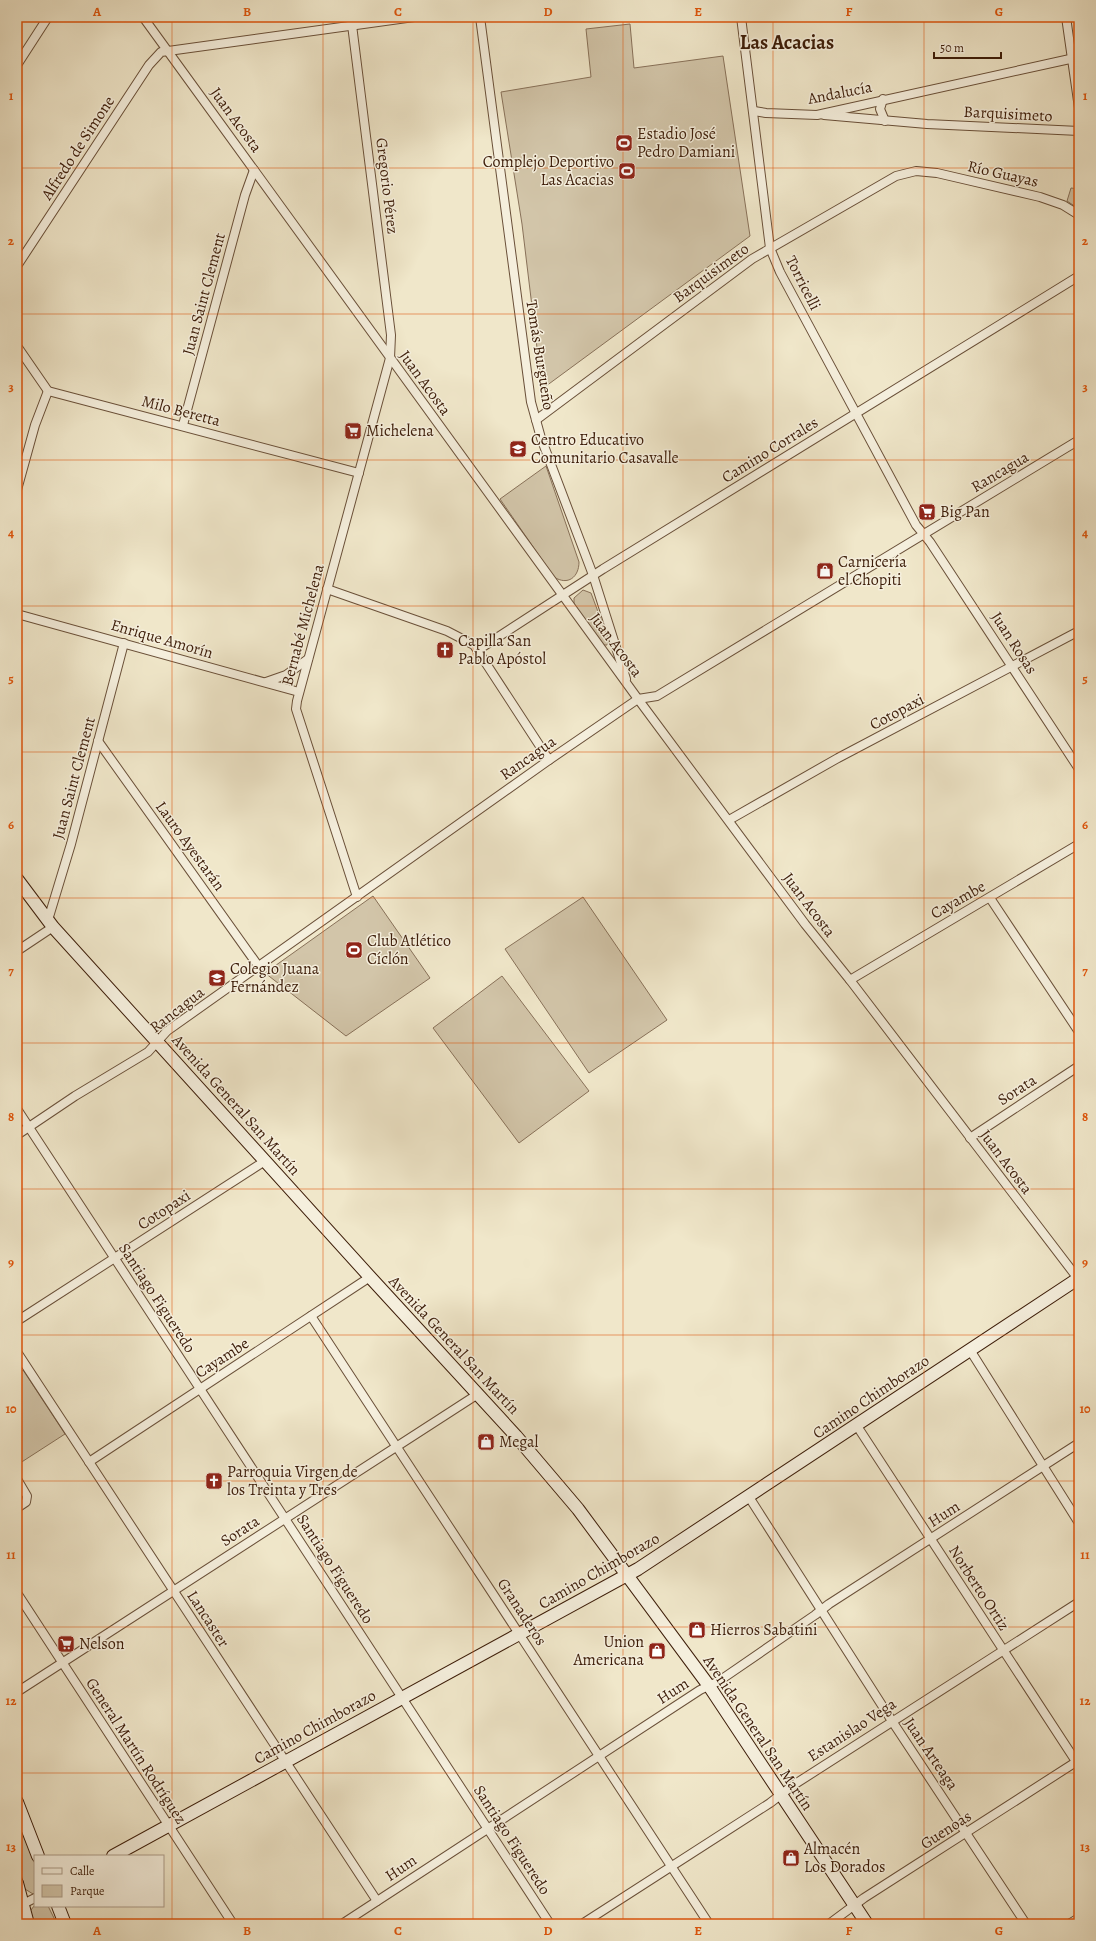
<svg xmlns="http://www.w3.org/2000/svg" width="1096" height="1941" font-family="Alegreya,serif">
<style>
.green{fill:#d2c5a9;stroke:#887159}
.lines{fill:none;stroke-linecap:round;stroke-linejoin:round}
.street-casing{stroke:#6a5039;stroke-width:10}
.secondary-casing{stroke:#3d1d09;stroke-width:14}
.street{stroke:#f5efdd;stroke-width:8}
.secondary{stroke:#f5efdd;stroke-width:12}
.grid{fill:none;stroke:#df560c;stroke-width:1;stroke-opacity:0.55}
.labels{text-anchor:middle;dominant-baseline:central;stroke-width:3;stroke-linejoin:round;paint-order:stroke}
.street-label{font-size:16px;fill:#3d1d09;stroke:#f5efdd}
.poi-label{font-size:16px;fill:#3d1d09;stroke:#f5efdd;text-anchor:start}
.district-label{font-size:20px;font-weight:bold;fill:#3d1d09;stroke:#f5efdd}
.neatline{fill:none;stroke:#df560c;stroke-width:1.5}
.grid-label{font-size:13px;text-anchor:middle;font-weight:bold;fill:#df560c}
</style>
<rect width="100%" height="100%" fill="#f0e7ca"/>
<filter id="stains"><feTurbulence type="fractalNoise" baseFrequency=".005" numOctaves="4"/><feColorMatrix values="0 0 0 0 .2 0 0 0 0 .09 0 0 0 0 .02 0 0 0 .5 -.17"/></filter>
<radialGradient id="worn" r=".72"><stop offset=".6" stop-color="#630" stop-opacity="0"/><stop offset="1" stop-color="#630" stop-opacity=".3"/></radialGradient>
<g class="green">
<path d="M630 24 634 68 723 56 750 236 542 389 522 224 501 92 591 77 586 29Z"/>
<path d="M1071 188 1079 189V209L1067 201Z"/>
<path d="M546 466 579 562C579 577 568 586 554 577L500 499Z"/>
<path d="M583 590 591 593 609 641 607 645H603L574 604V598Z"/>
<path d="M373 896 430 978 346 1036 265 973Z"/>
<path d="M583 897 667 1020 589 1073 505 949Z"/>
<path d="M502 976 589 1091 519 1143 433 1028Z"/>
<path d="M23 1370 65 1434 17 1465V1373Z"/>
<path d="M17 1819 35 1864V1893L33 1894 25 1889 17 1860Z"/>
<path d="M35 1905 48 1906 57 1924H32L30 1911Z"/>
</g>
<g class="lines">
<defs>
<g id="street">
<path d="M143 17 638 699 805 924 850 980 1079 1280"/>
<path d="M351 17 391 335 390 358 297 701 296 709 357 897"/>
<path d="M480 17 531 402 541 438 593 575 626 679"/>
<path d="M741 17 770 248 780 272 916 525 930 542 1079 769"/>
<path d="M1066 17 1079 108"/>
<path d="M17 65 48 17"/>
<path d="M883 99 880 109 885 121"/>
<path d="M754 111 766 113 817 115 1079 57"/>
<path d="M824 115 927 124 1079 131"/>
<path d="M17 266 149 65 161 52 414 17"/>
<path d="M17 346 48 391 359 473"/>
<path d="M536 420 752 259 896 176 916 171 937 173 1040 197 1063 205 1079 215"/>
<path d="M183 425 245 195 254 170"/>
<path d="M17 490 35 425 48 391"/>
<path d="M327 589 447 631 474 645 549 760"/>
<path d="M17 614 299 692"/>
<path d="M478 650 603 569 1079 276"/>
<path d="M266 682 286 675 308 659"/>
<path d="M98 741 259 967"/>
<path d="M729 820 838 758 1079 631"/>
<path d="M990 898 1079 1032"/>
<path d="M48 920 71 844 124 643"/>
<path d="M17 951 53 927"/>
<path d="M850 980 1079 844"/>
<path d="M17 1109 550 1924"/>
<path d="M17 1135 75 1096 148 1052 167 1031 549 760 638 699 657 696 1079 440"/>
<path d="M970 1138 1079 1066"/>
<path d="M311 1316 709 1924"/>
<path d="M17 1321 265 1161"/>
<path d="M970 1350 1079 1523"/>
<path d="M17 1352 377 1901"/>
<path d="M857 1426 1079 1766"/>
<path d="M89 1462 370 1277"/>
<path d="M17 1479 27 1496 26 1502 17 1508"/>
<path d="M749 1497 892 1721 1026 1924"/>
<path d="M17 1593 233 1924"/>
<path d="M17 1692 478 1394"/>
<path d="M23 1904 35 1898"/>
<path d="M342 1924 700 1690 719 1681 815 1615 829 1604 1079 1443"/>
<path d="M582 1924 770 1803 792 1786 1079 1602"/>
<path d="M829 1924 864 1898 1079 1760"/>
<path d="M1069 1924 1079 1918"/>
</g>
<g id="secondary">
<path d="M17 879 53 927 370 1277 516 1436 578 1509 709 1686 867 1924"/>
<path d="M17 1802 38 1856"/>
<path d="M113 1856 638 1569 1079 1278"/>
<path d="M17 1883 28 1924"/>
<path d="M58 1906 65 1924"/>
</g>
</defs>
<use href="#street" class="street-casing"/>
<use href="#secondary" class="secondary-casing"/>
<use href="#street" class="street"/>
<use href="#secondary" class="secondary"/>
</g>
<path class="grid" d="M172 17V1924M323 17V1924M473 17V1924M623 17V1924M773 17V1924M924 17V1924M17 168H1079M17 314H1079M17 460H1079M17 606H1079M17 752H1079M17 898H1079M17 1043H1079M17 1189H1079M17 1335H1079M17 1481H1079M17 1627H1079M17 1773H1079"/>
<defs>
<symbol id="stadium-square" viewBox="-11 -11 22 22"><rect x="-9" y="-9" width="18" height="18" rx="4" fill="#8f2418" stroke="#f5efdd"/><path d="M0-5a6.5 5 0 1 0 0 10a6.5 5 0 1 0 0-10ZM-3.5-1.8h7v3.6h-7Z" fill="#fff"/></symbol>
<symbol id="supermarket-square" viewBox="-11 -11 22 22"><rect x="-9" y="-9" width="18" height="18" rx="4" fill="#8f2418" stroke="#f5efdd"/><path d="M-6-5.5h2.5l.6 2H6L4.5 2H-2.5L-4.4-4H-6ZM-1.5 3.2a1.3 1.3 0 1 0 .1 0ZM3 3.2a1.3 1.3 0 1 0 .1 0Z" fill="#fff"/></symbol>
<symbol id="school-square" viewBox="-11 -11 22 22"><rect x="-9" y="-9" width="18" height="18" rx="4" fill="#8f2418" stroke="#f5efdd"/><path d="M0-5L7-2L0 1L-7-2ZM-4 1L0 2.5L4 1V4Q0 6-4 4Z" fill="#fff"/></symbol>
<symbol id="shop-square" viewBox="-11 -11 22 22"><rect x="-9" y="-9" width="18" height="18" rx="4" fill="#8f2418" stroke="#f5efdd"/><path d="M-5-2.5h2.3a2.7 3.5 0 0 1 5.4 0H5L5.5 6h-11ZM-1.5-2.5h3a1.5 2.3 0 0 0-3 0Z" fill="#fff"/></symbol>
<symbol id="church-square" viewBox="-11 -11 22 22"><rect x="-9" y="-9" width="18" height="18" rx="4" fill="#8f2418" stroke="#f5efdd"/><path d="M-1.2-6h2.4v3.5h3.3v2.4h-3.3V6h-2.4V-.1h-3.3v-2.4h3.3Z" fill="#fff"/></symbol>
</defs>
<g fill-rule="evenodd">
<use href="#stadium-square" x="614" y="133" width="20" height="20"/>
<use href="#stadium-square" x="617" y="161" width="20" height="20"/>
<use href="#supermarket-square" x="343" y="421" width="20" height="20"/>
<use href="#school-square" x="508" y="439" width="20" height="20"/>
<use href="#supermarket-square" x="917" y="502" width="20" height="20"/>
<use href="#shop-square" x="815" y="561" width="20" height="20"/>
<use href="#church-square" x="435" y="640" width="20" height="20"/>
<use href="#stadium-square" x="344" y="940" width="20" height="20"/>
<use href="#school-square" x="207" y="968" width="20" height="20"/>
<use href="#shop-square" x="476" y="1432" width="20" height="20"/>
<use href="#church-square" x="204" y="1471" width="20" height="20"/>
<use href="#shop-square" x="687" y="1620" width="20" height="20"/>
<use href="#supermarket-square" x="56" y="1634" width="20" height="20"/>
<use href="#shop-square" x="647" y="1641" width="20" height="20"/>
<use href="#shop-square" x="781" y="1848" width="20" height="20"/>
</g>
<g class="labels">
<g class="street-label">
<text transform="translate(840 93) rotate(-11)">Andalucía</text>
<text transform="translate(1008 114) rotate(3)">Barquisimeto</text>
<text transform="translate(236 120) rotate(54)">Juan Acosta</text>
<text transform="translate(78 148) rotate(-57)">Alfredo de Simone</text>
<text transform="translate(1003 174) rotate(13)">Río Guayas</text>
<text transform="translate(387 186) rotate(83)">Gregorio Pérez</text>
<text transform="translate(711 273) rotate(-36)">Barquisimeto</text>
<text transform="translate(803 283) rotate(63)">Torricelli</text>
<text transform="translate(204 294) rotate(-75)">Juan Saint Clement</text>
<text transform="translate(540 355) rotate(81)">Tomás Burgueño</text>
<text transform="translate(425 383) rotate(54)">Juan Acosta</text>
<text transform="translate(181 411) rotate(15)">Milo Beretta</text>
<text transform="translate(770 450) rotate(-32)">Camino Corrales</text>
<text transform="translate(1000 472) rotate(-31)">Rancagua</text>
<text transform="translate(303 625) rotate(-75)">Bernabé Michelena</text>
<text transform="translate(162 639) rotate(16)">Enrique Amorín</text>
<text transform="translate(1014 643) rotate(57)">Juan Rosas</text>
<text transform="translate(616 645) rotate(53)">Juan Acosta</text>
<text transform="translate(897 712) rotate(-28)">Cotopaxi</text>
<text transform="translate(528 758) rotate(-35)">Rancagua</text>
<text transform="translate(74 778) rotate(-75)">Juan Saint Clement</text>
<text transform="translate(190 846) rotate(54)">Lauro Ayestarán</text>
<text transform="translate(958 900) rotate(-30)">Cayambe</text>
<text transform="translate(809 905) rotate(53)">Juan Acosta</text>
<text transform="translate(177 1010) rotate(-38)">Rancagua</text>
<text transform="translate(1017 1090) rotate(-33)">Sorata</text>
<text transform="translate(236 1105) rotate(48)">Avenida General San Martín</text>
<text transform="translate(1006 1162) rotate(53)">Juan Acosta</text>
<text transform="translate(164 1210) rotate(-33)">Cotopaxi</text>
<text transform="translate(157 1298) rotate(57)">Santiago Figueredo</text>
<text transform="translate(454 1345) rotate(47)">Avenida General San Martín</text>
<text transform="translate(222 1358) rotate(-33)">Cayambe</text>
<text transform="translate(871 1397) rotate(-34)">Camino Chimborazo</text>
<text transform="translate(944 1514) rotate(-33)">Hum</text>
<text transform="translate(240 1531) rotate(-33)">Sorata</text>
<text transform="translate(335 1569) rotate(57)">Santiago Figueredo</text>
<text transform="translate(599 1571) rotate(-30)">Camino Chimborazo</text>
<text transform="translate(979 1588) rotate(57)">Norberto Ortiz</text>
<text transform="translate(522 1612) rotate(57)">Granaderos</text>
<text transform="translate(208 1619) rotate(57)">Lancaster</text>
<text transform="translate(673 1691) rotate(-33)">Hum</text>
<text transform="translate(315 1727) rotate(-29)">Camino Chimborazo</text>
<text transform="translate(852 1730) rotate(-33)">Estanislao Vega</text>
<text transform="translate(758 1733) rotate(56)">Avenida General San Martín</text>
<text transform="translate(136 1751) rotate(57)">General Martín Rodríguez</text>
<text transform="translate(931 1754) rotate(56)">Juan Arteaga</text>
<text transform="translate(946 1830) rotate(-33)">Guenoas</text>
<text transform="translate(512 1840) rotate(57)">Santiago Figueredo</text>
<text transform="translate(401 1868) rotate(-34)">Hum</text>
</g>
<g class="poi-label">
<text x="637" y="134">Estadio José<tspan x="637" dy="18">Pedro Damiani</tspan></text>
<text x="614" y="162" text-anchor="end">Complejo Deportivo<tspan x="614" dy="18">Las Acacias</tspan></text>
<text x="366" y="431">Michelena</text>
<text x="531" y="440">Centro Educativo<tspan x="531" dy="18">Comunitario Casavalle</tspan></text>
<text x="940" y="512">Big Pan</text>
<text x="838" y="562">Carnicería<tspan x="838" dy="18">el Chopiti</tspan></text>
<text x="458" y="641">Capilla San<tspan x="458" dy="18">Pablo Apóstol</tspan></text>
<text x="367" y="941">Club Atlético<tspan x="367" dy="18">Cíclón</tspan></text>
<text x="230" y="969">Colegio Juana<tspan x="230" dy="18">Fernández</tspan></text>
<text x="499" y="1442">Megal</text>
<text x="227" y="1472">Parroquia Virgen de<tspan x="227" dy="18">los Treinta y Tres</tspan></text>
<text x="710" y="1630">Hierros Sabatini</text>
<text x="644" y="1642" text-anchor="end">Union<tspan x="644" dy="18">Americana</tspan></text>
<text x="79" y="1644">Nelson</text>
<text x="804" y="1849">Almacén<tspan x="804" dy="18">Los Dorados</tspan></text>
</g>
<g class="district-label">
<text x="787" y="42">Las Acacias</text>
</g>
</g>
<rect width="1096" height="1941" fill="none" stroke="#f0e7ca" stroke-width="44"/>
<rect x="34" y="1855" width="130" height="52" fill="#f5efdd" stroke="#ab9b88"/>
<rect x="42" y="1868" width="20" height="6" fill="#f5efdd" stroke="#ab9b88"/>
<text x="70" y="1875" font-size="12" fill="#3d1d09">Calle</text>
<rect x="42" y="1885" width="20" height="12" fill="#d2c5a9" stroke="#ab9b88"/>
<text x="70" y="1895" font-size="12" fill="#3d1d09">Parque</text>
<path d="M934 52v6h67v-6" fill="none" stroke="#3d1d09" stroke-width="2"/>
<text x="940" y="52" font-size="12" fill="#3d1d09" stroke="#f5efdd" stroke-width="3" paint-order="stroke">50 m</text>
<rect x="22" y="22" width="1052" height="1897" class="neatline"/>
<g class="grid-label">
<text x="97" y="16">A</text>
<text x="247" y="16">B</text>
<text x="398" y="16">C</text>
<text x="548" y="16">D</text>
<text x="698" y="16">E</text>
<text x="849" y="16">F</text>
<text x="999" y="16">G</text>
<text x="11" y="100">1</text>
<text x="1085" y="100">1</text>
<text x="11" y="245">2</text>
<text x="1085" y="245">2</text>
<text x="11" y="391">3</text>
<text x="1085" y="391">3</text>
<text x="11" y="537">4</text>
<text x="1085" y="537">4</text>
<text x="11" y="683">5</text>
<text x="1085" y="683">5</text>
<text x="11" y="829">6</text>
<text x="1085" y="829">6</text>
<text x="11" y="975">7</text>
<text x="1085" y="975">7</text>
<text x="11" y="1121">8</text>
<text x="1085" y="1121">8</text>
<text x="11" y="1267">9</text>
<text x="1085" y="1267">9</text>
<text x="11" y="1413">10</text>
<text x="1085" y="1413">10</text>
<text x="11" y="1559">11</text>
<text x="1085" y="1559">11</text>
<text x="11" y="1705">12</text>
<text x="1085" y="1705">12</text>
<text x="11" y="1851">13</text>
<text x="1085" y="1851">13</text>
<text x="97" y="1935">A</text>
<text x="247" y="1935">B</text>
<text x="398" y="1935">C</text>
<text x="548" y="1935">D</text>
<text x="698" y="1935">E</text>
<text x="849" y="1935">F</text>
<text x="999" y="1935">G</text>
</g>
<rect width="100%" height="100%" filter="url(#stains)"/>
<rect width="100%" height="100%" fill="url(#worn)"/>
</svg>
